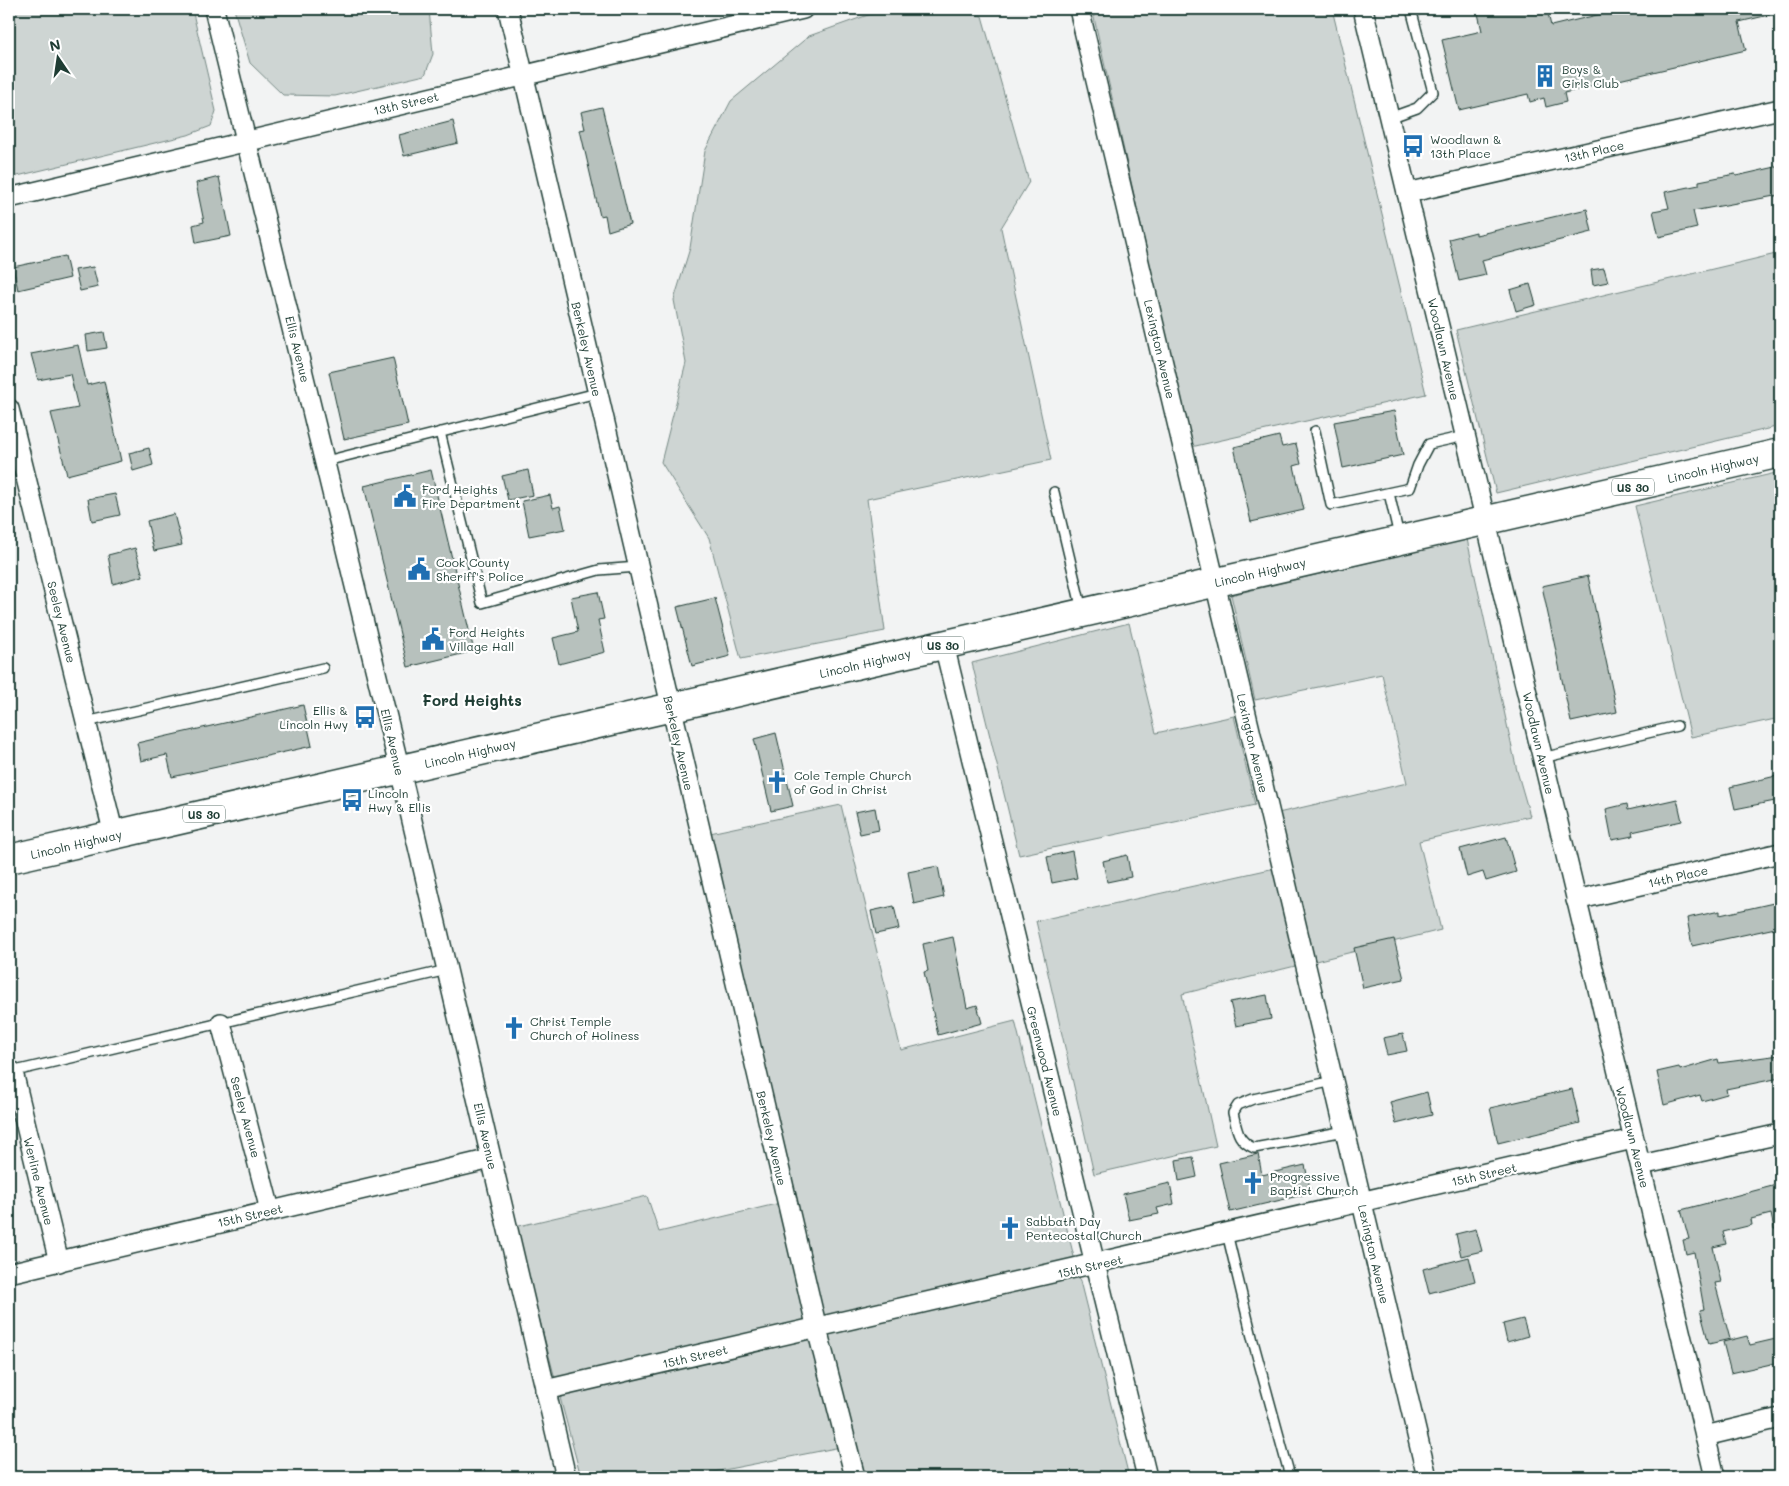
<svg xmlns="http://www.w3.org/2000/svg" width="1789" height="1486" font-family="Mali,sans-serif">
<style>
.green{fill:#ced5d3;stroke:#768984}
.building{fill:#b7c1bd;stroke:#1f3d34}
.lines{fill:none;stroke-linecap:round;stroke-linejoin:round}
.lane-casing{stroke:#1f3d34;stroke-width:12}
.street-casing{stroke:#1f3d34;stroke-width:22}
.primary-casing{stroke:#1f3d34;stroke-width:31}
.lane{stroke:#fff;stroke-width:9}
.street{stroke:#fff;stroke-width:19}
.primary{stroke:#fff;stroke-width:28}
.labels{text-anchor:middle;dominant-baseline:central;stroke-width:4.5;stroke-linejoin:round;paint-order:stroke}
.shield{fill:#fff;stroke:#627771;stroke-width:1}
.shield-label{font-size:11px;font-weight:bold;fill:#1f3d34}
.poi-label{font-size:12px;fill:#1f3d34;stroke:#fff;text-anchor:start}
.street-label{font-size:12px;fill:#1f3d34;stroke:#fff}
.quarter-label{font-size:15px;font-weight:bold;fill:#1f3d34;stroke:#fff}
</style>
<rect width="100%" height="100%" fill="#f2f3f3"/>
<filter id="ink" filterUnits="userSpaceOnUse"><feTurbulence type="fractalNoise" baseFrequency=".02" numOctaves="2"/><feDisplacementMap in="SourceGraphic" scale="10" xChannelSelector="R" yChannelSelector="G"/><feConvolveMatrix kernelMatrix="1 2 1 2 8 2 1 2 1" color-interpolation-filters="sRGB"/></filter>
<g filter="url(#ink)">
<g class="green">
<path d="M9 9H192L216 111 211 126 188 135 9 178Z"/>
<path d="M234 9H429L433 54 425 75 335 96 283 95 250 63Z"/>
<path d="M898 9H947L982 16 1029 182 1001 228 1051 460 867 499 885 631 741 659 709 538 661 462 686 363 674 300 690 248 705 151 731 101 809 36 868 15Z"/>
<path d="M1092 9H1332L1426 394 1191 447Z"/>
<path d="M1780 253V426L1496 493 1456 330Z"/>
<path d="M1780 472V718L1691 737 1635 506Z"/>
<path d="M1467 539 1517 771 1530 816 1419 841 1441 930 1182 994 1216 1146 1094 1174 1036 921 1275 868 1261 817 1407 783 1382 674 1255 700 1231 595Z"/>
<path d="M1129 623 1156 733 1234 716 1255 805 1019 855 972 663Z"/>
<path d="M841 805 901 1050 1015 1021 1129 1477H865L856 1444 688 1477H581L515 1227 647 1196 659 1232 797 1199 710 833Z"/>
</g>
<g class="building">
<path d="M1477 9H1547L1551 26 1622 9H1769V15L1739 22 1746 50 1564 93 1566 102 1546 107 1544 98 1530 102 1528 94 1459 110 1442 40 1482 31Z"/>
<path d="M602 107 630 224 608 231 605 215 600 216 580 130 585 129 581 112Z"/>
<path d="M453 121 458 143 404 156 399 135Z"/>
<path d="M1780 166V195L1693 211 1697 228 1659 237 1653 211 1669 208 1665 192 1699 185V181L1735 174 1736 176Z"/>
<path d="M219 177 231 236 196 243 193 225 204 222 196 183Z"/>
<path d="M1587 209 1592 232 1482 260 1486 275 1459 281 1449 239 1476 232V235Z"/>
<path d="M65 256 70 278 18 290 13 267Z"/>
<path d="M93 267 98 287 80 291 75 270Z"/>
<path d="M1604 268 1608 282 1593 285 1591 270Z"/>
<path d="M1530 284 1536 305 1516 311 1510 290Z"/>
<path d="M104 332 107 348 88 351 86 335Z"/>
<path d="M78 345 87 385 104 381 121 461 67 475 51 413 78 408 70 374 38 380 31 354Z"/>
<path d="M393 358 408 425 344 439 329 372Z"/>
<path d="M1394 411 1403 455 1343 468 1334 422Z"/>
<path d="M1279 436 1282 447 1296 444 1301 464 1294 466 1304 510 1251 522 1234 447Z"/>
<path d="M149 448 153 465 133 471 129 453Z"/>
<path d="M431 470 474 651 408 667 364 486Z"/>
<path d="M528 470 533 495 508 500 502 476Z"/>
<path d="M115 494 120 515 92 521 88 499Z"/>
<path d="M550 495 553 508 560 506 565 529 529 536 522 501Z"/>
<path d="M174 514 182 545 154 551 147 521Z"/>
<path d="M135 548 143 576 113 584 108 555Z"/>
<path d="M1588 576 1617 712 1571 722 1542 586Z"/>
<path d="M598 592 604 619 598 620 605 652 559 664 553 638 578 632 571 597Z"/>
<path d="M715 598 730 656 692 666 677 607Z"/>
<path d="M303 705 312 746 172 777 167 755 141 761 137 743Z"/>
<path d="M776 733 793 806 771 811 754 739Z"/>
<path d="M1780 775V800L1735 809 1730 787Z"/>
<path d="M1677 799 1682 821 1632 832 1633 836 1612 840 1606 809 1627 804 1628 810Z"/>
<path d="M875 808 879 830 860 834 855 812Z"/>
<path d="M1506 837 1516 872 1486 881 1483 872 1467 877 1460 849Z"/>
<path d="M1072 851 1077 878 1052 883 1047 857Z"/>
<path d="M1127 855 1131 877 1107 882 1103 861Z"/>
<path d="M938 866 944 897 914 904 908 872Z"/>
<path d="M1778 902 1780 927 1692 946 1687 918 1720 911V915Z"/>
<path d="M894 906 899 929 876 934 871 911Z"/>
<path d="M953 937 967 1008 977 1005 982 1023 938 1035 924 972 928 971 923 944Z"/>
<path d="M1394 939 1404 979 1363 988 1354 948Z"/>
<path d="M1267 995 1271 1019 1236 1026 1230 1002Z"/>
<path d="M1403 1034 1407 1051 1387 1055 1383 1038Z"/>
<path d="M1780 1055V1078L1726 1089 1727 1094 1702 1101 1700 1095 1664 1105 1657 1072 1679 1067 1680 1070 1718 1059 1719 1063Z"/>
<path d="M1572 1089 1580 1123 1498 1143 1490 1108Z"/>
<path d="M1427 1092 1432 1115 1396 1124 1390 1102Z"/>
<path d="M1258 1154 1262 1175 1305 1165 1311 1193 1230 1212 1219 1163Z"/>
<path d="M1193 1157 1197 1177 1179 1181 1176 1160Z"/>
<path d="M1170 1183 1174 1204 1157 1208 1159 1214 1129 1220 1123 1194Z"/>
<path d="M1780 1184V1229H1774L1771 1214 1751 1219 1752 1225 1723 1232 1726 1244 1713 1247 1721 1282 1715 1283 1730 1339 1709 1344 1700 1310 1704 1309 1694 1252 1686 1254 1683 1240 1689 1239 1681 1210Z"/>
<path d="M1476 1229 1482 1251 1461 1256 1456 1234Z"/>
<path d="M1469 1257 1475 1281 1429 1293 1423 1269Z"/>
<path d="M1523 1319 1528 1336 1507 1342 1503 1324Z"/>
<path d="M1747 1336 1750 1345 1780 1338V1362L1731 1373 1723 1342Z"/>
</g>
<g class="lines">
<defs>
<g id="lane">
<path d="M1389 118 1417 108 1433 92 1411 9"/>
<path d="M1315 431 1331 505 1410 488 1418 465 1429 444 1465 436"/>
<path d="M440 432 482 603 599 570 638 567"/>
<path d="M326 461 597 393"/>
<path d="M1054 492 1082 610"/>
<path d="M1389 493 1399 536"/>
<path d="M86 722 323 668"/>
<path d="M1542 758 1677 726"/>
<path d="M11 1072 447 970"/>
<path d="M1333 1081 1253 1099 1238 1105 1233 1113C1237 1129 1237 1141 1254 1148L1345 1131"/>
<path d="M1227 1233 1253 1341 1288 1469"/>
</g>
<g id="street">
<path d="M214 9 405 791 566 1477"/>
<path d="M508 9 817 1329 855 1477"/>
<path d="M1079 9 1427 1477"/>
<path d="M1363 9 1715 1477"/>
<path d="M1407 193 1780 109"/>
<path d="M9 198 803 9"/>
<path d="M9 409 114 835"/>
<path d="M944 645 1147 1477"/>
<path d="M1576 900 1780 853"/>
<path d="M221 1023 270 1210"/>
<path d="M13 1072 59 1262"/>
<path d="M1641 1165 1780 1134"/>
<path d="M9 1273 491 1159"/>
<path d="M545 1390 1633 1139"/>
<path d="M1705 1436 1780 1418"/>
</g>
<path id="primary" d="M9 859 1780 453"/>
</defs>
<use href="#lane" class="lane-casing"/>
<use href="#street" class="street-casing"/>
<use href="#primary" class="primary-casing"/>
<use href="#lane" class="lane"/>
<use href="#street" class="street"/>
<use href="#primary" class="primary"/>
</g>
</g>
<defs>
<symbol id="building-bare" viewBox="-9 -9 18 18"><path d="M-4-6H4V6H1V3H-1V6H-4ZM-2.5-4.3h1.7v1.8h-1.7ZM.8-4.3h1.7v1.8H.8ZM-2.5-1h1.7V.8h-1.7ZM.8-1h1.7V.8H.8Z" fill="#1f6fb2" stroke="#fff" stroke-width="2.5" paint-order="stroke"/></symbol>
<symbol id="bus-bare" viewBox="-9 -9 18 18"><path d="M-5-6H5V4H4V6H2V4H-2V6H-4V4H-5ZM-3.5-4V0h7V-4ZM-3.5 1.2v1.5H-2V1.2ZM2 1.2v1.5H3.5V1.2Z" fill="#1f6fb2" stroke="#fff" stroke-width="2.5" paint-order="stroke"/></symbol>
<symbol id="civic-bare" viewBox="-9 -9 18 18"><path d="M-.6-6.5H3V-4.5H.6V-3L4-1V1h2V6H-6V1h2V-1L-.6-3ZM-1.2 2.5V6h2.4V2.5Z" fill="#1f6fb2" stroke="#fff" stroke-width="2.5" paint-order="stroke"/></symbol>
<symbol id="church-bare" viewBox="-9 -9 18 18"><path d="M-1.2-6h2.4v3.5h3.3v2.4h-3.3V6h-2.4V-.1h-3.3v-2.4h3.3Z" fill="#1f6fb2" stroke="#fff" stroke-width="2.5" paint-order="stroke"/></symbol>
</defs>
<g fill-rule="evenodd">
<use href="#building-bare" x="1529" y="60" width="32" height="32"/>
<use href="#bus-bare" x="1397" y="130" width="32" height="32"/>
<use href="#civic-bare" x="389" y="480" width="32" height="32"/>
<use href="#civic-bare" x="403" y="553" width="32" height="32"/>
<use href="#civic-bare" x="417" y="623" width="32" height="32"/>
<use href="#bus-bare" x="349" y="701" width="32" height="32"/>
<use href="#church-bare" x="761" y="766" width="32" height="32"/>
<use href="#bus-bare" x="336" y="784" width="32" height="32"/>
<use href="#church-bare" x="498" y="1012" width="32" height="32"/>
<use href="#church-bare" x="1237" y="1167" width="32" height="32"/>
<use href="#church-bare" x="994" y="1212" width="32" height="32"/>
</g>
<g class="labels">
<g class="shield">
<rect x="1612" y="478.5" width="42" height="17" rx="4"/>
<rect x="922" y="636.5" width="42" height="17" rx="4"/>
<rect x="183" y="805.5" width="42" height="17" rx="4"/>
</g>
<g class="shield-label">
<text x="1633" y="487">US 30</text>
<text x="943" y="645">US 30</text>
<text x="204" y="814">US 30</text>
</g>
<g class="poi-label">
<text x="1562" y="69">Boys &amp;<tspan x="1562" dy="14">Girls Club</tspan></text>
<text x="1430" y="139">Woodlawn &amp;<tspan x="1430" dy="14">13th Place</tspan></text>
<text x="422" y="489">Ford Heights<tspan x="422" dy="14">Fire Department</tspan></text>
<text x="436" y="562">Cook County<tspan x="436" dy="14">Sheriff's Police</tspan></text>
<text x="449" y="632">Ford Heights<tspan x="449" dy="14">Village Hall</tspan></text>
<text x="348" y="710" text-anchor="end">Ellis &amp;<tspan x="348" dy="14">Lincoln Hwy</tspan></text>
<text x="794" y="775">Cole Temple Church<tspan x="794" dy="14">of God in Christ</tspan></text>
<text x="368" y="793">Lincoln<tspan x="368" dy="14">Hwy &amp; Ellis</tspan></text>
<text x="530" y="1021">Christ Temple<tspan x="530" dy="14">Church of Holiness</tspan></text>
<text x="1270" y="1176">Progressive<tspan x="1270" dy="14">Baptist Church</tspan></text>
<text x="1026" y="1221">Sabbath Day<tspan x="1026" dy="14">Pentecostal Church</tspan></text>
</g>
<g class="street-label">
<text transform="translate(406 103) rotate(-13)">13th Street</text>
<text transform="translate(1594 151) rotate(-13)">13th Place</text>
<text transform="translate(298 349) rotate(76)">Ellis Avenue</text>
<text transform="translate(587 349) rotate(77)">Berkeley Avenue</text>
<text transform="translate(1160 349) rotate(77)">Lexington Avenue</text>
<text transform="translate(1444 349) rotate(77)">Woodlawn Avenue</text>
<text transform="translate(1713 468) rotate(-13)">Lincoln Highway</text>
<text transform="translate(1260 572) rotate(-13)">Lincoln Highway</text>
<text transform="translate(62 622) rotate(76)">Seeley Avenue</text>
<text transform="translate(865 663) rotate(-13)">Lincoln Highway</text>
<text transform="translate(393 742) rotate(77)">Ellis Avenue</text>
<text transform="translate(679 743) rotate(77)">Berkeley Avenue</text>
<text transform="translate(1253 743) rotate(77)">Lexington Avenue</text>
<text transform="translate(1539 743) rotate(77)">Woodlawn Avenue</text>
<text transform="translate(470 753) rotate(-13)">Lincoln Highway</text>
<text transform="translate(76 844) rotate(-13)">Lincoln Highway</text>
<text transform="translate(1678 876) rotate(-13)">14th Place</text>
<text transform="translate(1045 1061) rotate(76)">Greenwood Avenue</text>
<text transform="translate(246 1117) rotate(75)">Seeley Avenue</text>
<text transform="translate(486 1136) rotate(77)">Ellis Avenue</text>
<text transform="translate(1633 1137) rotate(76)">Woodlawn Avenue</text>
<text transform="translate(772 1138) rotate(77)">Berkeley Avenue</text>
<text transform="translate(1484 1174) rotate(-13)">15th Street</text>
<text transform="translate(39 1181) rotate(76)">Werline Avenue</text>
<text transform="translate(250 1215) rotate(-13)">15th Street</text>
<text transform="translate(1374 1254) rotate(77)">Lexington Avenue</text>
<text transform="translate(1090 1266) rotate(-13)">15th Street</text>
<text transform="translate(695 1356) rotate(-13)">15th Street</text>
</g>
<g class="quarter-label">
<text x="472" y="700">Ford Heights</text>
</g>
</g>
<rect width="1789" height="1486" fill="none" stroke="#fff" stroke-width="30"/>
<rect x="15" y="15" width="1759" height="1456" fill="none" stroke="#1f3d34" stroke-width="2" filter="url(#ink)"/>
<g transform="translate(58 58) rotate(347)" stroke="#ffffff" stroke-width="4" paint-order="stroke">
<path d="M0-4L9 19L0 12L-9 19Z" fill="#1f3d34"/>
<text y="-8" font-size="14" font-weight="bold" text-anchor="middle" fill="#1f3d34">N</text>
</g>
</svg>
